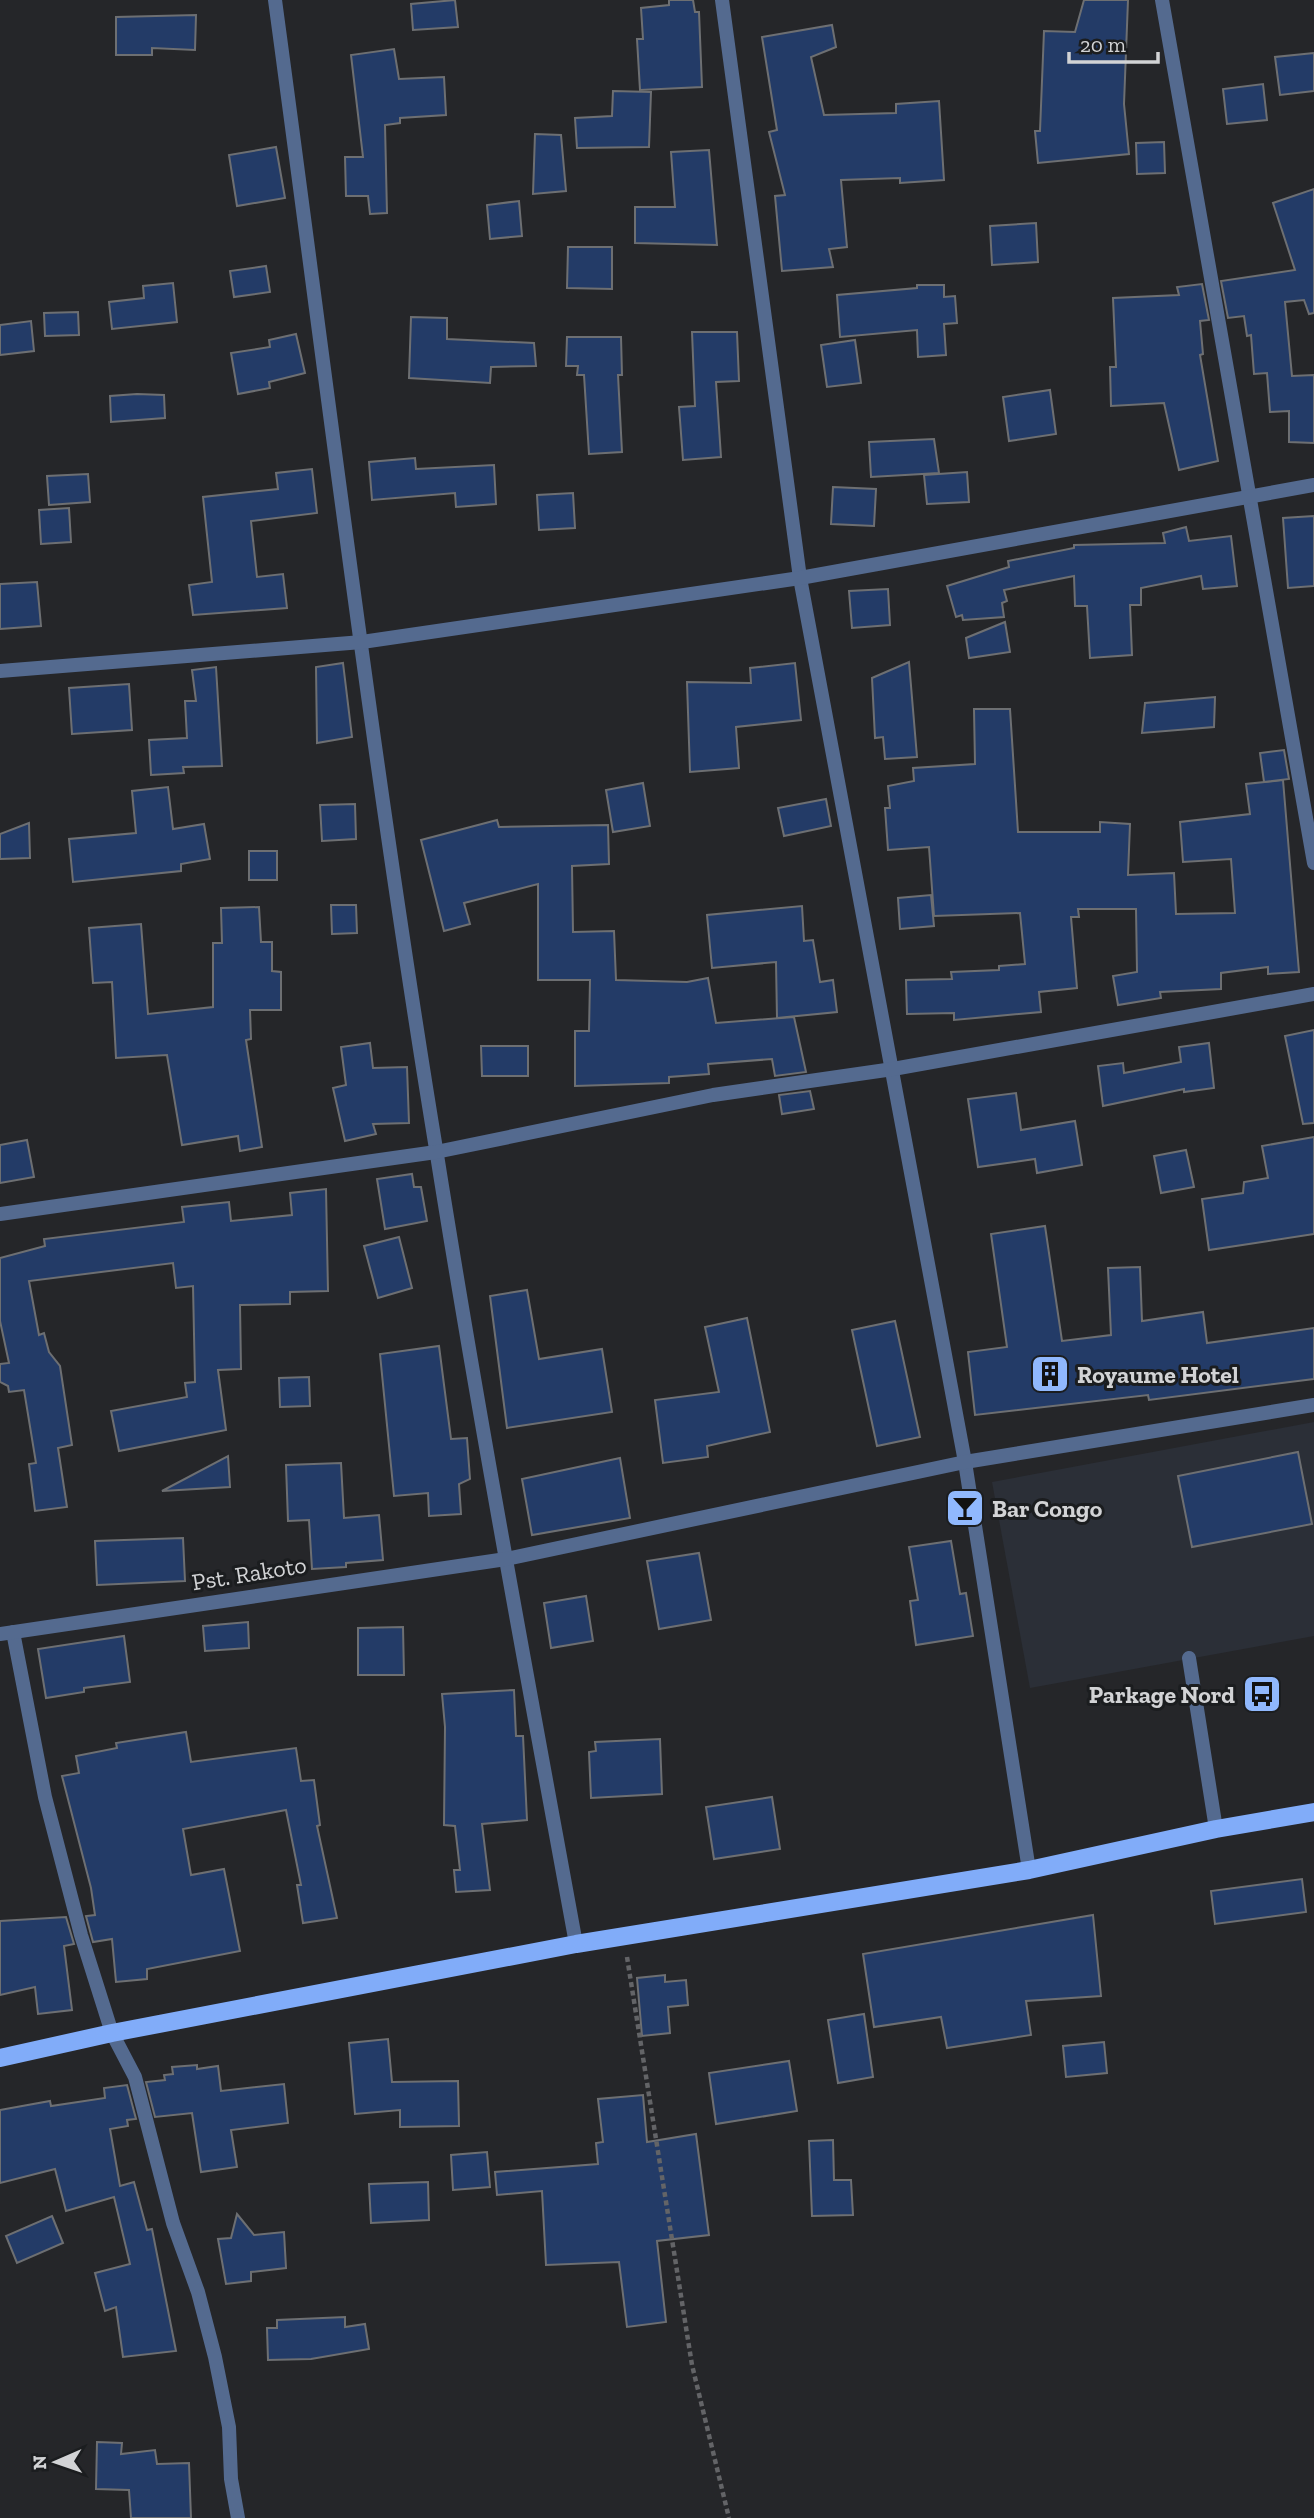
<svg xmlns="http://www.w3.org/2000/svg" width="1314" height="2518" font-family="'Zilla Slab',serif">
<style>
.built{fill:#2b2f37}
.building{fill:#233b67;stroke:#6d6f72;stroke-width:2}
.lines{fill:none;stroke-linecap:round;stroke-linejoin:round}
.path{stroke:#636467;stroke-width:4.5;stroke-dasharray:5 3.5;stroke-linecap:butt}
.service{stroke:#546a8f;stroke-width:14}
.minor{stroke:#546a8f;stroke-width:14}
.primary{stroke:#81acf9;stroke-width:18}
.labels{text-anchor:middle;dominant-baseline:central;stroke-width:6;stroke-linejoin:round;paint-order:stroke}
.poi-label{font-size:24px;font-weight:bold;fill:#d2d3d5;stroke:#1b1d1f;text-anchor:start}
.street-label{font-size:24px;fill:#d2d3d5;stroke:#1b1d1f}
</style>
<rect width="100%" height="100%" fill="#252629"/>
<path class="built" d="M1314 1422V1636L1030 1688 992 1482Z"/>
<g class="building">
<path d="M455 0 458 27 413 30 411 4Z"/>
<path d="M669 0H693L695 12H699L702 87 640 90 637 39H643L641 8 669 5Z"/>
<path d="M1084 0H1128L1124 104 1129 154 1038 163 1035 131H1040L1044 31 1075 32Z"/>
<path d="M196 15 195 50 152 48V55H116V17Z"/>
<path d="M832 25 836 47 811 57 824 115 896 113V104L939 101 944 180 900 183V178L841 180 847 247 829 249 833 267 782 271 775 196 785 195 769 132 777 130 762 37Z"/>
<path d="M394 49 399 79 444 77 446 115 400 118V123L385 125 387 213 370 214 368 196H346L345 157H363L351 55Z"/>
<path d="M1314 53V91L1280 95 1275 57Z"/>
<path d="M1263 84 1267 120 1227 124 1223 89Z"/>
<path d="M613 91 651 92 649 147 577 148 575 118 612 116Z"/>
<path d="M535 134 561 135 566 191 533 194Z"/>
<path d="M1164 142 1165 173 1137 174 1136 143Z"/>
<path d="M276 147 285 198 237 206 229 155Z"/>
<path d="M709 150 717 245 635 243V207H675L671 152Z"/>
<path d="M1314 189V313L1309 314 1304 300 1285 302 1292 376 1314 375V443L1289 442V411L1270 412 1267 373 1254 374 1251 335 1247 336 1244 316 1228 318 1221 281 1295 270 1273 203Z"/>
<path d="M519 201 522 236 490 239 487 205Z"/>
<path d="M1036 223 1038 262 992 265 990 226Z"/>
<path d="M568 247H612V289L567 288Z"/>
<path d="M266 266 270 292 234 297 230 271Z"/>
<path d="M173 283 177 322 112 329 109 302 144 298 143 286Z"/>
<path d="M1202 284 1209 320 1200 321 1203 354 1200 355 1218 461 1179 470 1164 403 1111 406 1110 367H1116L1113 298 1179 295 1177 287Z"/>
<path d="M917 285H944V297L955 296 957 323 944 324 946 355 918 357 917 330 840 337 837 295 917 288Z"/>
<path d="M78 312 79 335 45 336 44 313Z"/>
<path d="M411 317 447 318V339L534 343 536 366 491 367 490 383 409 378Z"/>
<path d="M31 321 34 351 0 355V325Z"/>
<path d="M692 332H737L739 381 716 382 721 457 683 460 679 407 695 406Z"/>
<path d="M296 334 305 373 269 382 270 388 238 394 231 353 270 347 269 340Z"/>
<path d="M567 337H621L622 375H618L622 452 589 454 584 375H577L578 366H566Z"/>
<path d="M855 340 861 383 827 387 821 345Z"/>
<path d="M1050 390 1056 434 1009 441 1003 397Z"/>
<path d="M137 394 164 395 165 418 111 422 110 396Z"/>
<path d="M934 439 939 473 871 477 869 442Z"/>
<path d="M415 458 416 469 494 465 496 504 456 507 455 493 372 500 369 462Z"/>
<path d="M312 469 317 513 251 521 257 577 283 574 287 608 193 615 189 585 212 582 203 497 278 489 276 473Z"/>
<path d="M967 472 969 502 927 504 924 475Z"/>
<path d="M88 474 90 502 49 505 47 476Z"/>
<path d="M833 487 876 489 874 526 831 524Z"/>
<path d="M573 493 575 528 539 530 537 495Z"/>
<path d="M69 508 71 542 41 544 39 510Z"/>
<path d="M1314 516V586L1288 588 1283 518Z"/>
<path d="M1186 527 1189 541 1231 536 1237 586 1203 589 1201 576 1141 588V605H1130L1132 655 1090 658 1087 606H1075L1074 576 1004 590 1007 601 1002 603 1004 617 963 620 962 615 956 617 947 586 1009 567 1008 561 1074 548V545L1165 543 1163 533Z"/>
<path d="M37 582 41 626 0 629V584Z"/>
<path d="M888 589 890 625 852 628 849 591Z"/>
<path d="M1005 622 1010 652 969 658 966 638Z"/>
<path d="M909 662 917 757 885 759 883 737 875 738 872 678Z"/>
<path d="M343 663 352 737 317 743 316 667Z"/>
<path d="M795 663 801 720 736 727 739 768 690 772 687 682 751 683 750 668Z"/>
<path d="M216 667 222 766 183 767 184 773 151 775 149 740 187 738 185 701H196L192 670Z"/>
<path d="M129 684 132 730 72 734 69 688Z"/>
<path d="M1215 697 1214 727 1142 733 1145 703Z"/>
<path d="M974 709H1010L1018 832H1100V822L1130 824 1128 875 1174 873 1176 914 1235 913 1231 859 1183 862 1180 822 1250 814 1246 784 1283 780 1299 972 1268 974V967L1221 973V989L1160 992 1161 998 1118 1005 1113 976 1137 972 1136 909H1078L1079 917H1071L1077 988 1039 992 1041 1012 954 1020V1013L907 1014 906 980 952 979 951 972 999 970V966L1025 964 1020 913 934 916 929 847 888 850 885 808H890L888 786 914 781 913 768 975 764Z"/>
<path d="M1284 750 1289 779 1264 782 1260 753Z"/>
<path d="M643 783 650 826 613 832 606 790Z"/>
<path d="M168 787 173 829 204 824 210 859 181 864V871L73 882 69 839 136 833 132 791Z"/>
<path d="M826 799 831 826 784 836 778 808Z"/>
<path d="M355 804 356 839 322 841 320 805Z"/>
<path d="M497 820 499 827 608 825 609 864 572 866 573 932 614 931 616 980 687 982 708 978 716 1023 794 1017 806 1072 775 1076 772 1059 708 1064 709 1074 669 1077V1083L575 1086V1031H589L590 980H538V884L464 903 470 924 444 931 421 840Z"/>
<path d="M29 823 30 858 0 859V834Z"/>
<rect x="249" y="851" width="28" height="29"/>
<path d="M931 895 934 926 900 929 898 898Z"/>
<path d="M331 905H356L357 933 332 934Z"/>
<path d="M802 906 804 941 813 940 820 982 833 980 837 1012 777 1018 776 962 712 968 707 915Z"/>
<path d="M259 907 261 942H272V971L281 972V1010H250L251 1039 246 1040 262 1147 240 1151 238 1136 182 1145 167 1055 116 1058 112 982 93 983 89 928 141 924 148 1014 213 1007V943H222L221 908Z"/>
<path d="M1314 1030V1123L1303 1124 1285 1036Z"/>
<path d="M370 1043 373 1068 407 1067 409 1123 373 1124 376 1134 345 1141 333 1088 346 1085 341 1047Z"/>
<path d="M1209 1043 1214 1088 1184 1092V1089L1103 1106 1098 1066 1123 1063 1124 1073 1181 1062 1179 1047Z"/>
<path d="M481 1046H528V1076H482Z"/>
<path d="M810 1091 814 1109 782 1114 779 1095Z"/>
<path d="M1016 1093 1021 1130 1075 1121 1082 1165 1037 1173 1035 1159 978 1167 968 1099Z"/>
<path d="M1314 1137V1234L1209 1250 1202 1199 1243 1193 1244 1182 1268 1178 1262 1146Z"/>
<path d="M27 1140 34 1177 0 1183V1145Z"/>
<path d="M1186 1150 1194 1187 1161 1193 1154 1156Z"/>
<path d="M412 1174 414 1187H421L427 1221 385 1229 377 1179Z"/>
<path d="M326 1189 328 1291 290 1292V1304L240 1305 241 1369 218 1370 226 1430 119 1451 111 1411 187 1397 185 1383 195 1382 193 1286 176 1288 173 1263 29 1281 39 1335 44 1333 49 1352 60 1366 72 1445 58 1448 67 1507 35 1511 29 1464 36 1463 24 1390 9 1392 8 1386 0 1382V1364L9 1363 0 1321V1258L45 1246 44 1239 184 1222 182 1207 229 1202 231 1221 292 1215 290 1193Z"/>
<path d="M1045 1226 1062 1341 1111 1335 1108 1268 1140 1267 1142 1321 1203 1312 1207 1343 1314 1328V1379L1149 1400 1148 1395 975 1415 968 1352 1007 1347 991 1234Z"/>
<path d="M399 1237 412 1288 378 1298 364 1246Z"/>
<path d="M527 1290 539 1359 602 1349 612 1412 507 1428 490 1296Z"/>
<path d="M747 1318 770 1432 707 1446 708 1457 663 1463 655 1400 719 1392 705 1327Z"/>
<path d="M895 1321 920 1437 877 1446 852 1330Z"/>
<path d="M439 1346 451 1439 467 1438 470 1479 459 1484 461 1514 429 1516 428 1493 394 1496 380 1354Z"/>
<path d="M309 1377 310 1406 280 1407 279 1378Z"/>
<path d="M1298 1452 1312 1524 1192 1547 1178 1476Z"/>
<path d="M228 1456 230 1487 162 1491Z"/>
<path d="M620 1458 630 1518 532 1535 522 1479Z"/>
<path d="M341 1463 344 1518 379 1515 383 1560 346 1563V1567L312 1569 309 1520 288 1521 286 1465Z"/>
<path d="M183 1538 185 1581 97 1585 95 1541Z"/>
<path d="M951 1541 960 1594 966 1593 973 1636 916 1645 910 1601 918 1600 909 1547Z"/>
<path d="M699 1553 711 1620 659 1629 647 1561Z"/>
<path d="M586 1596 593 1641 551 1648 544 1603Z"/>
<path d="M248 1622 249 1648 205 1651 203 1626Z"/>
<path d="M403 1627 404 1675H358V1628Z"/>
<path d="M124 1636 130 1682 84 1688V1692L46 1698 38 1649Z"/>
<path d="M514 1690 516 1736H523L527 1820 482 1824 490 1890 456 1892 454 1870H460L455 1826 444 1825 445 1727 442 1694Z"/>
<path d="M186 1732 191 1762 296 1748 301 1781 314 1780 320 1825 317 1826 337 1918 303 1923 297 1885H301L286 1810 183 1829 191 1875 224 1869 240 1951 147 1969V1979L116 1982 112 1939 93 1942 86 1916 95 1915 91 1888 62 1776 79 1773 76 1756 117 1748 116 1743Z"/>
<path d="M660 1739 662 1794 591 1798 589 1752 596 1751 595 1742Z"/>
<path d="M772 1797 780 1849 714 1859 706 1807Z"/>
<path d="M1302 1879 1306 1912 1215 1924 1211 1891Z"/>
<path d="M1093 1915 1101 1996 1026 2001 1031 2035 947 2048 941 2017 874 2027 863 1954Z"/>
<path d="M66 1917 74 1944 64 1946 72 2010 38 2014 35 1987 0 1995V1921Z"/>
<path d="M665 1975V1982L686 1980 688 2005 668 2007 670 2033 642 2036 637 1978Z"/>
<path d="M864 2014 873 2077 838 2083 828 2020Z"/>
<path d="M388 2039 392 2082 458 2081 459 2126 400 2127V2110L355 2114 349 2043Z"/>
<path d="M1104 2042 1107 2073 1066 2077 1063 2046Z"/>
<path d="M789 2061 797 2111 716 2124 709 2073Z"/>
<path d="M197 2065V2069L218 2066 221 2091 284 2084 288 2123 231 2130 237 2167 201 2172 192 2113 155 2117 146 2082 165 2080 164 2075 173 2074 172 2067Z"/>
<path d="M127 2085 136 2119 127 2120 128 2126 110 2129 120 2186 134 2182 147 2230 152 2229 176 2351 123 2357 116 2307 105 2311 95 2273 130 2264 114 2197 66 2211 55 2169 0 2183V2110L50 2101 51 2106 105 2098 104 2088Z"/>
<path d="M643 2095 647 2142 696 2134 709 2235 657 2241 666 2322 627 2327 619 2262 546 2265 542 2191 497 2195 495 2172 598 2164 596 2143 603 2142 598 2099Z"/>
<path d="M833 2140 834 2180H851L853 2215 812 2216 809 2141Z"/>
<path d="M487 2152 490 2187 453 2190 451 2155Z"/>
<path d="M428 2182 429 2220 371 2223 369 2184Z"/>
<path d="M237 2214 254 2235 284 2232 286 2268 251 2272V2281L226 2284 218 2239 231 2238Z"/>
<path d="M52 2216 63 2243 17 2263 6 2236Z"/>
<path d="M345 2317V2327L365 2324 369 2349 311 2359 268 2360 267 2328H277V2320Z"/>
<path d="M97 2442 122 2443 121 2454 155 2450 157 2464 189 2463 191 2518H131L129 2490 96 2489Z"/>
</g>
<g class="lines">
<path class="path" d="M627 1957 692 2365 729 2518"/>
<path class="service" d="M1189 1658 1216 1829"/>
<g class="minor">
<path d="M275 0C327 385 374 772 437 1155 479 1419 528 1681 576 1944"/>
<path d="M722 0 800 578 965 1462 1029 1870"/>
<path d="M1162 0 1314 863"/>
<path d="M0 671 362 642 800 578 1314 485"/>
<path d="M0 1214 436 1152 713 1095 893 1069 1314 994"/>
<path d="M13 1632 45 1797 81 1935 112 2033 135 2077 173 2223 198 2292 215 2357 229 2427 231 2479 238 2518"/>
<path d="M0 1634 506 1559 965 1462 1314 1405"/>
</g>
<path class="primary" d="M0 2058 112 2033 576 1944 1029 1870 1216 1829 1314 1812"/>
</g>
<defs>
<symbol id="building-square" viewBox="-11 -11 22 22"><rect x="-9" y="-9" width="18" height="18" rx="4" fill="#90b8fd" stroke="#1b1d1f"/><path d="M-4-6H4V6H1V3H-1V6H-4ZM-2.5-4.3h1.7v1.8h-1.7ZM.8-4.3h1.7v1.8H.8ZM-2.5-1h1.7V.8h-1.7ZM.8-1h1.7V.8H.8Z" fill="#111"/></symbol>
<symbol id="bar-square" viewBox="-11 -11 22 22"><rect x="-9" y="-9" width="18" height="18" rx="4" fill="#90b8fd" stroke="#1b1d1f"/><path d="M-6-5H6L.8 .8V4.5H3.5V6h-7V4.5H-.8V.8Z" fill="#111"/></symbol>
<symbol id="bus-square" viewBox="-11 -11 22 22"><rect x="-9" y="-9" width="18" height="18" rx="4" fill="#90b8fd" stroke="#1b1d1f"/><path d="M-5-6H5V4H4V6H2V4H-2V6H-4V4H-5ZM-3.5-4V0h7V-4ZM-3.5 1.2v1.5H-2V1.2ZM2 1.2v1.5H3.5V1.2Z" fill="#111"/></symbol>
</defs>
<g fill-rule="evenodd">
<use href="#building-square" x="1028" y="1352" width="44" height="44"/>
<use href="#bar-square" x="943" y="1486" width="44" height="44"/>
<use href="#bus-square" x="1240" y="1672" width="44" height="44"/>
</g>
<g class="labels">
<g class="poi-label">
<text x="1077" y="1374">Royaume Hotel</text>
<text x="992" y="1508">Bar Congo</text>
<text x="1235" y="1694" text-anchor="end">Parkage Nord</text>
</g>
<g class="street-label">
<text transform="translate(249 1573) rotate(-9)">Pst. Rakoto</text>
</g>
</g>
<g transform="translate(56 2462) rotate(268)" stroke="#1b1d1f" stroke-width="5" paint-order="stroke">
<path d="M0-5L12 26L0 18L-12 26Z" fill="#d2d3d5"/>
<text y="-10" font-size="19" font-weight="bold" text-anchor="middle" fill="#d2d3d5">N</text>
</g>
<path d="M1069 52v10h89v-10" fill="none" stroke="#d2d3d5" stroke-width="3.5"/>
<text x="1080" y="52" font-size="21" fill="#d2d3d5" stroke="#1b1d1f" stroke-width="5" paint-order="stroke">20 m</text>
</svg>
